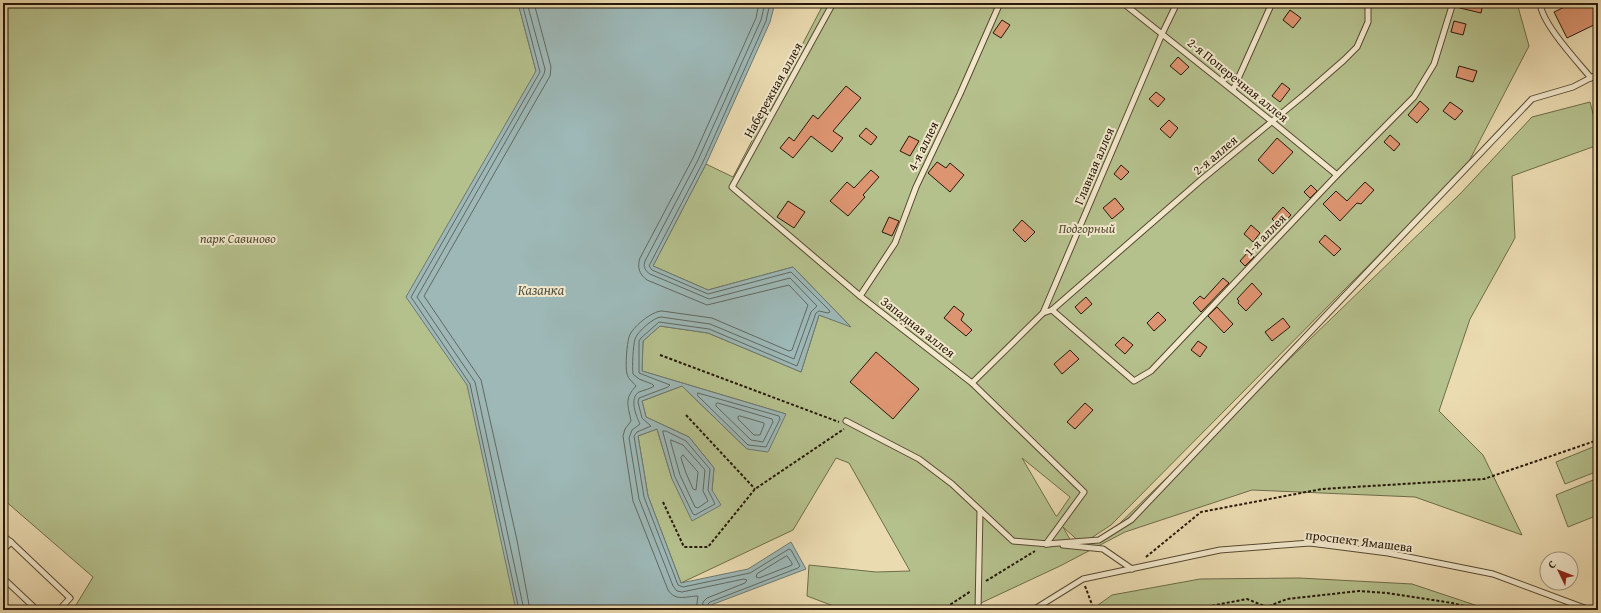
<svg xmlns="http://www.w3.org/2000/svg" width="1601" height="613" font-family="'Gentium Book Plus',serif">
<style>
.green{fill:#b5c18d;stroke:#6e6c4a;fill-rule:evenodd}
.water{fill:#9db8b7;stroke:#6e7871}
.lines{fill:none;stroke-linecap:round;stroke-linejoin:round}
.shore{stroke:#626860;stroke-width:1}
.building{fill:#dd9571;stroke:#271808}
.lane-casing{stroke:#584932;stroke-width:7}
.path{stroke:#271808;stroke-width:2;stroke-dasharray:3 2;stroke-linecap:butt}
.lane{stroke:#f2e8cc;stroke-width:5}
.labels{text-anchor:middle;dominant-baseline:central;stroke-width:4;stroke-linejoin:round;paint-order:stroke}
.street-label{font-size:13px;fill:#271808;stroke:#f2e8cc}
.park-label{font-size:13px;font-style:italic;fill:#524b30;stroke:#f2e8cc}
.water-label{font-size:14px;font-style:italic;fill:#505045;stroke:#f2e8cc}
</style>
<rect width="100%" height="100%" fill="#ebdbb1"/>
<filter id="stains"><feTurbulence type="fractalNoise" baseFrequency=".005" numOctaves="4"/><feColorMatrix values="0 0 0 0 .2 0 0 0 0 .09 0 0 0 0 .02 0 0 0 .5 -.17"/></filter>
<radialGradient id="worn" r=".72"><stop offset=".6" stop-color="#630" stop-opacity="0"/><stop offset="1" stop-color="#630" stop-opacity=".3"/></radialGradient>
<g class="green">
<path d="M3 3H518L536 71 527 610H73L93 577 3 499Z"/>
<path d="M824 3H1517L1529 46 1466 167 1111 525 1082 544 1063 527 1072 543 1082 549 1118 525 1460 194 1532 117 1590 102 1598 133V145L1512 176 1515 238 1470 319 1439 411 1483 455 1522 535 1415 497 1252 490 1125 532 1060 566 966 610H844L807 596 809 565 876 572 910 571 849 463 836 458 793 530 681 583 648 496 638 436 657 429 672 479 712 490 714 468 689 437 646 417 642 401 682 386 747 449 786 414 642 371 643 341 660 326 708 333 801 372 819 315 850 326 793 267 708 290 653 266 706 164 733 177ZM1022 458 1070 497 1057 516H1056Z"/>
<path d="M1598 445V471L1565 484 1556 462Z"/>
<path d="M1598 478V515L1568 527 1556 495Z"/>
<path d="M1299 578 1412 584 1490 610H1091L1112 595 1200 579Z"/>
</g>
<path class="water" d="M518 3H775L770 22 706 164 653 266 708 290 793 267 851 327 819 315 801 372 708 333 660 326 643 341 642 371 786 414 768 452 747 449 682 386 642 401 646 417 689 437 714 468 712 490 721 505 692 521 672 479 657 429 638 436 648 496 681 583 748 569 791 542 806 569 711 605V610H516L467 385 406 297 536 71Z"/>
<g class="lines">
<g class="shore">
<path d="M698 393 779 416 780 419 766 447 748 445 698 396Z"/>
<path d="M718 403 772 419 773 422 763 442 751 440 716 406V404Z"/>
<path d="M740 416 764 423V425L760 435H754L738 419V417Z"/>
<path d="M663 431H666L686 441 710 469 708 490 715 504 695 515 693 514 675 477Z"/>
<path d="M671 440 683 445 705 470 703 491 708 501 698 508 695 507 680 475 671 443Z"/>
<path d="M683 455 698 472 696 490 693 489 686 473 681 458Z"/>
<path d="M787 556 792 563V565L759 578 756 577 757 574Z"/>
<path d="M519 610 470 384 411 297 540 72 522 3"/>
<path d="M524 610 475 382 417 297 544 74 545 69 527 3"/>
<path d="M530 610 517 540 481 380 424 296 550 76 551 67 534 3"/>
<path d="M696 610 698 596C686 596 676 602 668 590L633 501 623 436 625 429 631 421C628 405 624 399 636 386 633 382 628 379 627 374 625 366 627 344 629 337 632 327 652 311 662 311L712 318 789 351 792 350 808 305 789 285 707 305 647 280C639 274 637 267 640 258L693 158 756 18 759 3"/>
<path d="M702 610 703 602 707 598 745 583 747 580 744 579 682 592 677 591 673 586 639 499 629 438 632 430 640 424C636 416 629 398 639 392 644 390 650 389 654 386L652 384 639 379 633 374C632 367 633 346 635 339 637 332 654 317 661 317L710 324 794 359 811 312 817 306 790 278 709 299 650 274C645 271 643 266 645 261L698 160 761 20 765 3"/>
<path d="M707 610 708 604 710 602 798 568 800 566 791 550 789 549 750 573 683 587 678 585 644 497 634 436 637 432 651 426 642 418 638 402 639 398 668 387 670 385 639 373V341L641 338 659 322 709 329 797 366 816 313 819 311 828 313 830 312 829 310 791 272 708 294 652 270 649 266 703 162 766 21 770 3"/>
</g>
</g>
<g class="building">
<path d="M1456 3H1483L1481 13 1456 7Z"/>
<path d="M1573 3H1598V23L1567 38 1554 12Z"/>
<path d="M1290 10 1301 18 1293 28 1283 20Z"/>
<path d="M1002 20 1010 25 1001 38 993 33Z"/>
<path d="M1454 21 1466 24 1463 35 1451 32Z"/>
<path d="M1178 57 1189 67 1181 75 1170 66Z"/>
<path d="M1459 66 1477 71 1473 82 1456 77Z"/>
<path d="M1282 83 1290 89 1280 102 1272 96Z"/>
<path d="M846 86 861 98 833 131 843 138 832 152 811 136 793 158 780 148 789 137 794 141 813 115 818 119Z"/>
<path d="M1156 92 1165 99 1158 107 1149 99Z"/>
<path d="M1420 101 1429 109 1417 123 1408 115Z"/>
<path d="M1450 102 1463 111 1455 120 1443 111Z"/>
<path d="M1169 120 1178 128 1170 138 1160 129Z"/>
<path d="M866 128 877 137 871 145 859 136Z"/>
<path d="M1390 135 1400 144 1394 151 1384 142Z"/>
<path d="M909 136 919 141 910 156 900 151Z"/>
<path d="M1277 138 1293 152 1273 174 1258 160Z"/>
<path d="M937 162 946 168 950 163 964 175 950 192 928 173Z"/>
<path d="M1121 165 1129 172 1121 180 1114 174Z"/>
<path d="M871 170 879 177 863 195 865 197 848 216 830 201 847 182 854 188Z"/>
<path d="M1365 182 1374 190 1361 204 1357 203 1340 221 1323 204 1336 191 1347 201Z"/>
<path d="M1311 185 1317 191 1310 198 1304 192Z"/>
<path d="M1115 198 1124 209 1112 219 1103 208Z"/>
<path d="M788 201 805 212 794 228 777 217Z"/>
<path d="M1283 207 1291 215 1280 227 1272 219Z"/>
<path d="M889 217 899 221 892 236 882 232Z"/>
<path d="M1022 220 1035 232 1025 242 1013 230Z"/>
<path d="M1251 225 1260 233 1253 242 1244 234Z"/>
<path d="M1325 235 1341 249 1334 256 1319 242Z"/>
<path d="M1248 252 1254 257 1245 266 1240 261Z"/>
<path d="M1223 278 1229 283 1201 312 1193 303 1200 296 1204 299Z"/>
<path d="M1252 283 1262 294 1246 311 1238 303 1239 301 1237 299Z"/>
<path d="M1086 297 1092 304 1081 314 1075 307Z"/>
<path d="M954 306 964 314 961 320 972 330 966 336 944 318Z"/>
<path d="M1217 307 1233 324 1224 333 1208 316Z"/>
<path d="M1158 312 1166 320 1154 331 1147 323Z"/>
<path d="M1283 318 1290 327 1272 341 1265 332Z"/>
<path d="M1123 337 1133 345 1125 354 1115 345Z"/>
<path d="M1198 341 1207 347 1200 357 1191 350Z"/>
<path d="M1070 350 1079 359 1062 374 1054 364Z"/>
<path d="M876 352 919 389 893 419 850 382Z"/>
<path d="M1085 403 1093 410 1075 429 1067 422Z"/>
</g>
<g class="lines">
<defs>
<g id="lane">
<path d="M833 3 732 187 860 296 972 383 1084 492 1046 544"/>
<path d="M1123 3 1275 124 1337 175"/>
<path d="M1540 3C1542 24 1577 61 1591 78"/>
<path d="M1233 90 1272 3"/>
<path d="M860 296 895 243 916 187 960 94 1000 3"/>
<path d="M1052 310 1134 381 1151 371 1337 175 1414 97 1434 64 1452 6 1450 3"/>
<path d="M1043 313 1052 310 1201 180 1304 95 1344 60 1357 47 1368 22V3"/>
<path d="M972 383 1043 313 1162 34 1177 3"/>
<path d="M846 421 919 459 952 484 1013 541 1049 544"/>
<path d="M3 536 11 542"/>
<path d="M1046 544 1099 540 1131 520 1532 99 1573 87 1598 74"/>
<path d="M1063 545 1103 549 1132 569"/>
<path d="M3 550 11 542 70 598 59 610"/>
<path d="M3 578 37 610"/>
<path d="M978 610 980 511"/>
<path d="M1033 610 1083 579 1220 550 1310 543 1388 553 1493 574 1590 610"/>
</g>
</defs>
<use href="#lane" class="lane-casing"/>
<g class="path">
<path d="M660 355 839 422"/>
<path d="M686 415 755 489"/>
<path d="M663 502 684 547H708L755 489 844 429"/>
<path d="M1146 557 1201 512 1322 489 1484 479 1598 440"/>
<path d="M986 581 1035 551"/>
<path d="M1085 586 1094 610"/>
<path d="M942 610 971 591"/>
<path d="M1198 610 1200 608 1247 599 1267 607"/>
<path d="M1267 610V607L1287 599 1359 591 1387 593 1452 603 1481 610"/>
</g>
<use href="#lane" class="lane"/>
</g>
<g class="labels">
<g class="street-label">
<text transform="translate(1238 80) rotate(39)">2-я Поперечная аллея</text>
<text transform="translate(773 90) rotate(-61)">Набережная аллея</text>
<text transform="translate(923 146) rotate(-64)">4-я аллея</text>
<text transform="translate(1215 155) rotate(-40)">2-я аллея</text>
<text transform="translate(1094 166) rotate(-67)">Главная аллея</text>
<text transform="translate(1265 235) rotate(-46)">1-я аллея</text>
<text transform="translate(918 327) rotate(38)">Западная аллея</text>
<text transform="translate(1359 541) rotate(7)">проспект Ямашева</text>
</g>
<g class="park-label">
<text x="1087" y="228">Подгорный</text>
<text x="238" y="238">парк Савиново</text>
</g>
<g class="water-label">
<text x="541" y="290">Казанка</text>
</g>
</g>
<rect width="1601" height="613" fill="none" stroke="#ebdbb1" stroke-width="16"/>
<rect x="4" y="4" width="1593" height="605" fill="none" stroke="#271808" stroke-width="2"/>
<rect x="8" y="8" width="1585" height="597" fill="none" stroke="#271808"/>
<g transform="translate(1559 571) rotate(313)"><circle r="19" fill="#f2e8cc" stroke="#a1957e"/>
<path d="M0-3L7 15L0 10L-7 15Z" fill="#8f2418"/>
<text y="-6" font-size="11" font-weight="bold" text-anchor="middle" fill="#271808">С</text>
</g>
<rect width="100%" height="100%" filter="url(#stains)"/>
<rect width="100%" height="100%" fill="url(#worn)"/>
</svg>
